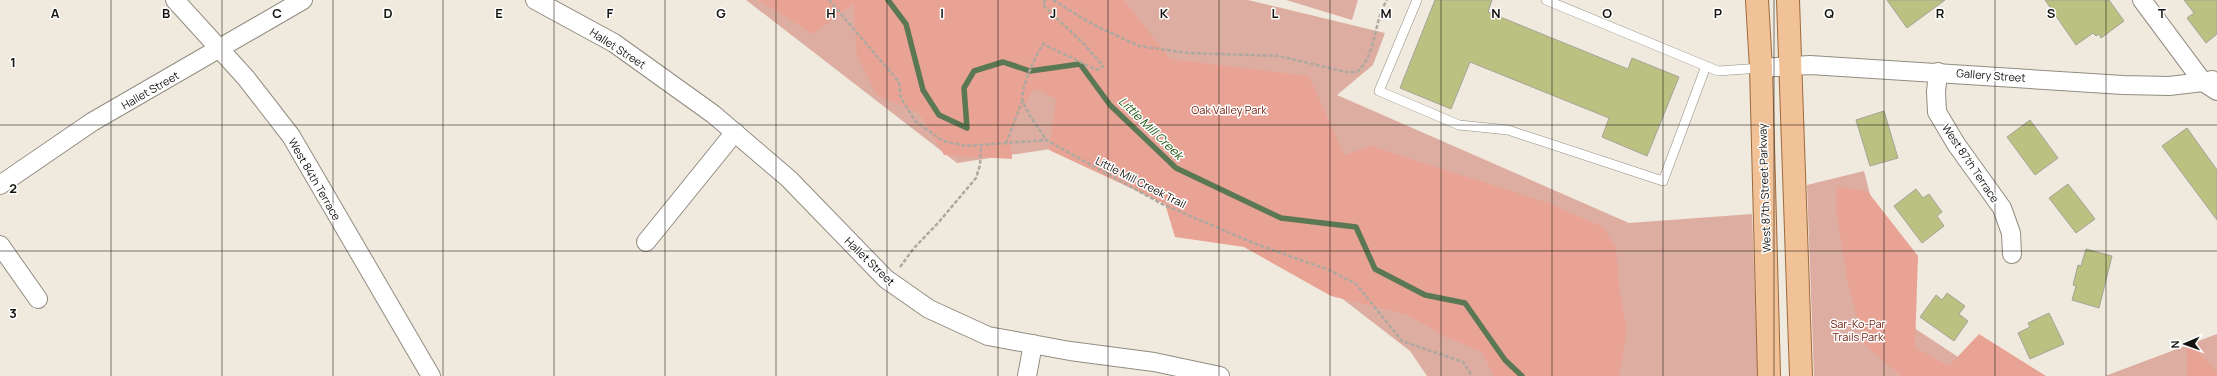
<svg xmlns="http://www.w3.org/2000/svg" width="2217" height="376" font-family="Manrope,sans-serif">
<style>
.green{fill:#deada1}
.forest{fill:#e9a394}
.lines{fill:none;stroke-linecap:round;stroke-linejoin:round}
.stream{stroke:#5b7854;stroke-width:5.5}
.building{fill:#bbc281;stroke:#a2a497}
.service-casing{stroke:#928c81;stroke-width:10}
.minor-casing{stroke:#928c81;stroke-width:20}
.primary-casing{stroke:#9e6a3c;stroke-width:24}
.path{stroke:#aea9a0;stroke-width:2.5;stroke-dasharray:4 2;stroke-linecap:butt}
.service{stroke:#fff;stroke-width:9}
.minor{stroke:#fff;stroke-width:18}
.primary{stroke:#f1c198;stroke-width:22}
.grid{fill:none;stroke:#161410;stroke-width:1;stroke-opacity:0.55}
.labels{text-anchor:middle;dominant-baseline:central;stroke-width:3;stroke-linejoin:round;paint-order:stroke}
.street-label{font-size:11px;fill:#161410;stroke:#fff}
.park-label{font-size:11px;fill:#6e1e0f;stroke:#fff}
.water-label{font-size:12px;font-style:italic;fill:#1d5610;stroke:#fff}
.grid-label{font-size:13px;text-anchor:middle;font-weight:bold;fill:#161410;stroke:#fff;stroke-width:3;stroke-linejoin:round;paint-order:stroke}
</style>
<rect width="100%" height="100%" fill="#f0eade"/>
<g class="green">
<path d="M746 0H1248L1385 33 1373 65 1337 95 1629 223 1752 214 1758 376H1427L1410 351 1322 283 1057 148 957 163Z"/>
<path d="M1286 0H1358L1352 20Z"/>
<path d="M1864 171 1902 320 1987 376H1814L1807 185Z"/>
<path d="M2217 334V376H2105Z"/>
</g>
<g class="forest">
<path d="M759 0H1124L1170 59 1309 76 1344 155 1371 146 1551 204 1603 227 1616 248 1619 287 1627 331 1619 376H1494L1482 352 1446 337 1408 315 1331 296 1244 247 1175 237 1165 204 1049 150 1056 99 1034 88 1010 132 1012 159 944 155 919 113 877 95 857 56 853 4 813 34Z"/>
<path d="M1837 186 1868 192 1918 256 1915 348 1949 366 1979 334 2046 376H1899L1900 375 1864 344 1847 279 1836 209Z"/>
<path d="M2187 339 2217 373V376H2187Z"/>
</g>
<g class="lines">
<path class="stream" d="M888 0 906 24 923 90 939 115 967 128 964 88 974 71 1003 62 1030 71 1080 64 1110 105 1176 168 1281 218 1356 227 1375 269 1425 295 1465 303 1505 360 1522 376"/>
</g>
<g class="building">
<path d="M1435 0H1492L1488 12 1628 69 1632 58 1679 77 1647 156 1602 137 1609 118 1470 62 1451 109 1400 88Z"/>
<path d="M1887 0H1945L1907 28Z"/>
<path d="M2045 0H2109L2124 21 2101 38 2099 34 2096 36 2093 33 2076 45Z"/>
<path d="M2184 0H2217V34L2206 43 2187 18 2194 13Z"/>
<path d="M1884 111 1898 158 1870 166 1856 120Z"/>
<path d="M2030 120 2058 158 2035 175 2007 137Z"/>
<path d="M2187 128 2217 170V220L2162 146Z"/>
<path d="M2068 184 2095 219 2076 233 2049 198Z"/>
<path d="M1916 189 1923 198 1929 194 1942 212 1937 216 1944 226 1922 243 1894 206Z"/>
<path d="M2086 249 2112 256 2099 308 2072 300 2076 286 2073 285 2078 265 2081 266Z"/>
<path d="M1947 293 1965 306 1959 314 1968 321 1954 341 1920 317 1936 295 1942 300Z"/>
<path d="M2049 313 2064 344 2030 359 2018 333 2030 327 2028 323Z"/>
</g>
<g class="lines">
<defs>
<g id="service">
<path d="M1417 0 1379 91 1459 125 1508 130 1663 181 1706 66"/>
<path d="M1546 0 1718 71 1761 68"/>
</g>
<g id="minor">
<path d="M175 0 246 78 291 136 431 376"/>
<path d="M535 0 614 43 713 114 789 179 886 279 929 309 988 336 1070 351 1154 362 1220 376"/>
<path d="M2142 0 2203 82 2212 80"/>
<path d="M1761 68 1810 65 2123 85 2169 86 2203 82 2217 91"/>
<path d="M1938 72 1936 92 1937 112 1956 144 2002 208 2011 233 2012 254"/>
<path d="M0 185 92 122 303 0"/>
<path d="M646 242 735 132"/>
<path d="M0 245 38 299"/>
<path d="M1027 376 1033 344"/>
</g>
<g id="primary">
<path d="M1757 0 1761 68 1769 376"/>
<path d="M1788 0 1801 376"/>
</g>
</defs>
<use href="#service" class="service-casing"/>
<use href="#minor" class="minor-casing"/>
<use href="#primary" class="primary-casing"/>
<g class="path">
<path d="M829 0 899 82 901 98 915 121 943 141 966 146 1046 140 1162 204 1256 244 1329 270 1356 284 1402 341 1463 362 1472 376"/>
<path d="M1045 0 1043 5 1083 43 1103 66 1097 70 1043 44C1036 55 1019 90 1023 102 1028 115 1039 128 1046 140"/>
<path d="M1053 0 1094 25 1139 46 1188 53 1279 56 1346 72H1357C1377 54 1373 22 1387 0"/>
<path d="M1006 143 1022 102"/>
<path d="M900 267 914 248 938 223 976 178 980 165 981 145"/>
</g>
<use href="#service" class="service"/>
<use href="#minor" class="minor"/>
<use href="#primary" class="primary"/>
</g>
<path class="grid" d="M111 0V376M222 0V376M333 0V376M443 0V376M554 0V376M665 0V376M776 0V376M887 0V376M998 0V376M1108 0V376M1219 0V376M1330 0V376M1441 0V376M1552 0V376M1663 0V376M1774 0V376M1884 0V376M1995 0V376M2106 0V376M0 125H2217M0 251H2217"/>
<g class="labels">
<g class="street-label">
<text transform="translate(618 48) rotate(33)">Hallet Street</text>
<text transform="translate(1991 75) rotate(4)">Gallery Street</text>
<text transform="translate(150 90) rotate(-30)">Hallet Street</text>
<text transform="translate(1971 163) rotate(56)">West 87th Terrace</text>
<text transform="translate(315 179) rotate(60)">West 84th Terrace</text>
<text transform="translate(1141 182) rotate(27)">Little Mill Creek Trail</text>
<text transform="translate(1764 188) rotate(-92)">West 87th Street Parkway</text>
<text transform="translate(870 261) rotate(44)">Hallet Street</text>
</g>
<g class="park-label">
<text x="1229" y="109">Oak Valley Park</text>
<text x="1858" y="323">Sar-Ko-Par<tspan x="1858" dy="13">Trails Park</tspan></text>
</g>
<g class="water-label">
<text transform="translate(1151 128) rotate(44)">Little Mill Creek</text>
</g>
</g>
<g class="grid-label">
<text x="55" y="18">A</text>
<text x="166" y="18">B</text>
<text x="277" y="18">C</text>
<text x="388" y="18">D</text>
<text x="499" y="18">E</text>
<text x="610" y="18">F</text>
<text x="721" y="18">G</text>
<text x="831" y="18">H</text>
<text x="942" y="18">I</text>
<text x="1053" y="18">J</text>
<text x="1164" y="18">K</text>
<text x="1275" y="18">L</text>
<text x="1386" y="18">M</text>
<text x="1496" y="18">N</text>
<text x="1607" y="18">O</text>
<text x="1718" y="18">P</text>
<text x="1829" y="18">Q</text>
<text x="1940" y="18">R</text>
<text x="2051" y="18">S</text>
<text x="2162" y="18">T</text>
<text x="13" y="67">1</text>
<text x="13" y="193">2</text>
<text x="13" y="318">3</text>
</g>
<g transform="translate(2185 344) rotate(268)" stroke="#ffffff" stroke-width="3" paint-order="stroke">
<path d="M0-3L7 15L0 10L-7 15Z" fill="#161410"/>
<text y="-6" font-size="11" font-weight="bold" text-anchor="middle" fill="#161410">N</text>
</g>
</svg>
